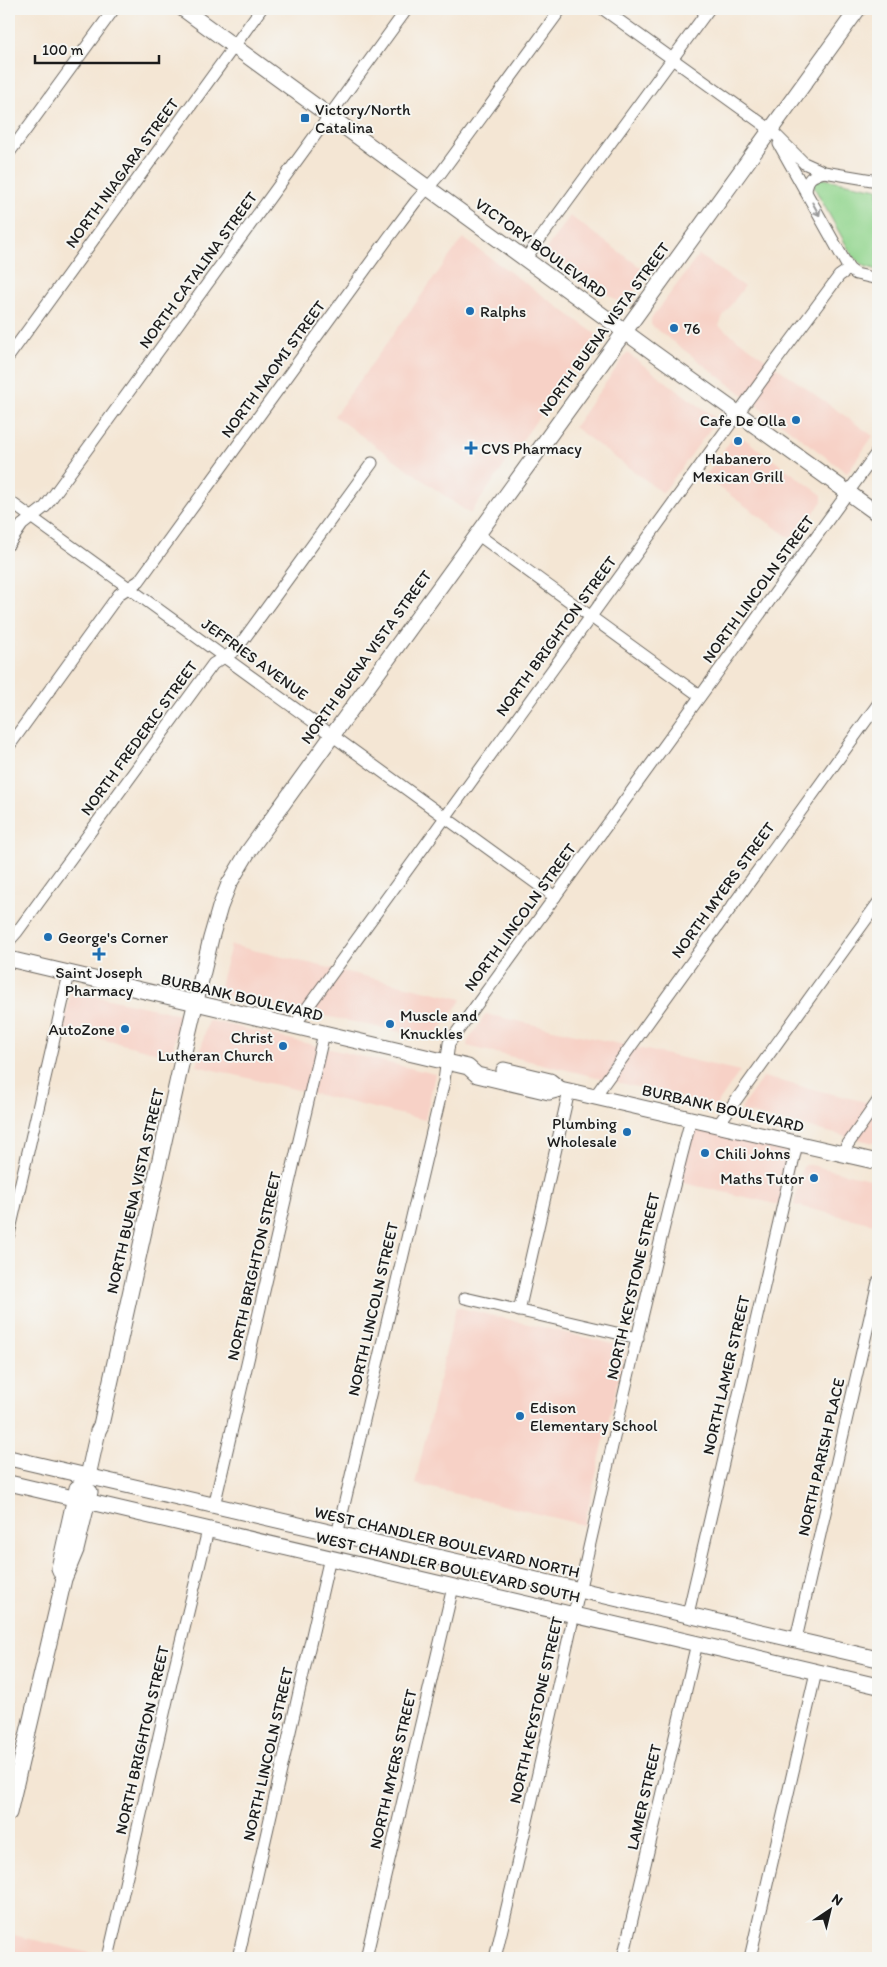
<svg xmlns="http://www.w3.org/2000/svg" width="887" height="1967" font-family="Itim,sans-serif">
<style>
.built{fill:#f7d1c6}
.green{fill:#91d58d;stroke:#567854}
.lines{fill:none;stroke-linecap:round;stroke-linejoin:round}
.minor-casing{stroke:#68635c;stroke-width:13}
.major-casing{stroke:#68635c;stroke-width:17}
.minor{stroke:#fff;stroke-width:11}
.major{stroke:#fff;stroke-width:15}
.oneway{stroke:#999}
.poi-dot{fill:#1f6fb2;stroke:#f6f6f2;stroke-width:2}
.labels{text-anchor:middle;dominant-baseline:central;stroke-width:4;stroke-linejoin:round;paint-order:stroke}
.poi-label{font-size:16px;fill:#1c1c1c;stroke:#f6f6f2;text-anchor:start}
.street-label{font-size:16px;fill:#1c1c1c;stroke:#f6f6f2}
</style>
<rect width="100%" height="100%" fill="#f6f6f2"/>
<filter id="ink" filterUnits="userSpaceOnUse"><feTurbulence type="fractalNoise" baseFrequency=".02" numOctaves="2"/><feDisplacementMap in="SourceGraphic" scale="10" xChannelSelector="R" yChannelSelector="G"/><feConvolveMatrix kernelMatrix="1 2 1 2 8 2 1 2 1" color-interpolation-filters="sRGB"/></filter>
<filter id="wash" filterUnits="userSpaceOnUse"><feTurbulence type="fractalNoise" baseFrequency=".0096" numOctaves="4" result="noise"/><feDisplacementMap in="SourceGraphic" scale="20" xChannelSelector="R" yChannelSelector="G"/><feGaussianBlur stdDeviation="1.12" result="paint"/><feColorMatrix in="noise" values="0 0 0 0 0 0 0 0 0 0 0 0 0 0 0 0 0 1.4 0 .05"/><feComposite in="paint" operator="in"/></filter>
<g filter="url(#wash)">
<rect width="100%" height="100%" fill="#f4e6d4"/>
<g class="built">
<path d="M570 216 647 272 627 301 619 302 545 250Z"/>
<path d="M463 238 597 335 470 514 334 416Z"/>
<path d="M699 255 744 287 723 316 719 326 873 436 847 473 651 325V319Z"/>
<path d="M627 353 714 417 716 421 663 493 574 427Z"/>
<path d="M736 433 822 495V501L794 541 705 477Z"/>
<path d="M231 945 462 999 433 1039 218 993Z"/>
<path d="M71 991 179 1014 172 1056 63 1030Z"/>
<path d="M486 1014 740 1071 716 1106 467 1046 468 1041Z"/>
<path d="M208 1020 435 1074 425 1120 197 1066Z"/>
<path d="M763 1077 878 1105V1144L743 1112 741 1108Z"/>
<path d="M692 1123 797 1146 784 1206 675 1181Z"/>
<path d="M806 1164 878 1181V1225L794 1205 802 1168Z"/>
<path d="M456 1307 626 1347 584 1525 415 1484Z"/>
<path d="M9 1934 107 1957 9 1958Z"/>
</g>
<path class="green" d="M820 178 878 189V270L864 266 853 257 815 189 813 184Z"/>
</g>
<g filter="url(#ink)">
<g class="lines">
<defs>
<g id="minor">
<path d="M603 9 771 130 804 163 824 172 878 181"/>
<path d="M779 144 849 269 856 274 878 279"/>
<path d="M9 153 114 9"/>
<path d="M806 192C807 178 811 176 824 172"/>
<path d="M526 258 709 9"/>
<path d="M9 356 261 9"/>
<path d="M9 501 555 897"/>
<path d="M477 534 700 696"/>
<path d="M9 544 22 525 45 507 407 9"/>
<path d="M9 746 119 594 139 581 389 237 416 201 440 174 561 9"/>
<path d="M9 941 17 932 213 664 236 650 372 463"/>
<path d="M294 1026 776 361 839 276 849 269"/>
<path d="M595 1096 878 704"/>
<path d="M718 1125 878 903"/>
<path d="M841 1154 878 1101"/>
<path d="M9 1234 69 974"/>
<path d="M465 1298 638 1338"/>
<path d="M519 1311 569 1091"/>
<path d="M214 1506 324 1033"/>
<path d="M337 1535 444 1081 449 1043 878 451"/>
<path d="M688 1614 797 1144"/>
<path d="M796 1639 878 1282"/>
<path d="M108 1958 174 1670 208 1530"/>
<path d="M238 1958 330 1557"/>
<path d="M366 1958 453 1587"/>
<path d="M495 1958C562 1679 619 1397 691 1119"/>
<path d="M623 1958 697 1643"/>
<path d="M750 1958 816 1672"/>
</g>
<g id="major">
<path d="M183 9 654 353 878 514"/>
<path d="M9 959 468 1067 477 1075 549 1092 560 1089 569 1091 878 1162"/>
<path d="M504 1070 550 1081 560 1089"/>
<path d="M9 1458 878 1659"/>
<path d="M9 1483 878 1686"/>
<path d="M87 1502 84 1494 98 1431 101 1425 182 1060 211 938 220 907 229 884 248 852 858 9"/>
<path d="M62 1575 59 1568 77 1488"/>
<path d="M9 1813 64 1579 76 1550 90 1492"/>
</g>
</defs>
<use href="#minor" class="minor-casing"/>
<use href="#major" class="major-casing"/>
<use href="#minor" class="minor"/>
<use href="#major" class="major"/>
</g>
<defs><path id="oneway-shaft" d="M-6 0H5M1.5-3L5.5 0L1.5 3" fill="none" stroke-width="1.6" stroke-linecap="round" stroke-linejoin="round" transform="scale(1.25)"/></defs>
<use class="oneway" href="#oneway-shaft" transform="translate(816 209) rotate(61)"/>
</g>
<g class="poi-dot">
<rect x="300" y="113" width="10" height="10" rx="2.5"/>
<circle cx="470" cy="311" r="5"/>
<circle cx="674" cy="328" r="5"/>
<circle cx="796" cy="420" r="5"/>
<circle cx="738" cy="441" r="5"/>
<path d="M468.5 440.5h5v5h5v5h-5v5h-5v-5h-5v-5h5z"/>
<circle cx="48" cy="937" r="5"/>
<path d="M96.5 946.5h5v5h5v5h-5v5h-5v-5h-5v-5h5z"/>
<circle cx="390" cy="1024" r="5"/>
<circle cx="125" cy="1029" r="5"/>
<circle cx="283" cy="1046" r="5"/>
<circle cx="627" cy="1132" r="5"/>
<circle cx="705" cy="1153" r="5"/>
<circle cx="814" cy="1178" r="5"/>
<circle cx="520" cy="1416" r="5"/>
</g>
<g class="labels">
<g class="poi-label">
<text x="315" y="109">Victory/North<tspan x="315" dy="18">Catalina</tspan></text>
<text x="480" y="311">Ralphs</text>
<text x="684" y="328">76</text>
<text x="786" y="420" text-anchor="end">Cafe De Olla</text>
<text x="481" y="448">CVS Pharmacy</text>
<text x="738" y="458" text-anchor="middle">Habanero<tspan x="738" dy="18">Mexican Grill</tspan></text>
<text x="58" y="937">George's Corner</text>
<text x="99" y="972" text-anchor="middle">Saint Joseph<tspan x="99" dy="18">Pharmacy</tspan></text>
<text x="400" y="1015">Muscle and<tspan x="400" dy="18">Knuckles</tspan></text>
<text x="115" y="1029" text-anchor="end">AutoZone</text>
<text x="273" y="1037" text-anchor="end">Christ<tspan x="273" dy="18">Lutheran Church</tspan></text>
<text x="617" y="1123" text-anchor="end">Plumbing<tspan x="617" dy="18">Wholesale</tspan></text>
<text x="715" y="1153">Chili Johns</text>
<text x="804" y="1178" text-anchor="end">Maths Tutor</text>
<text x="530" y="1407">Edison<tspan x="530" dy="18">Elementary School</tspan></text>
</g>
<g class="street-label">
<text transform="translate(122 173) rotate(-54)">NORTH NIAGARA STREET</text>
<text transform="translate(541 248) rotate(36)">VICTORY BOULEVARD</text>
<text transform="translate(198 270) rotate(-54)">NORTH CATALINA STREET</text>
<text transform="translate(604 329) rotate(-54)">NORTH BUENA VISTA STREET</text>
<text transform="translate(273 369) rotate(-54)">NORTH NAOMI STREET</text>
<text transform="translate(758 589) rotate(-54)">NORTH LINCOLN STREET</text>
<text transform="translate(556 636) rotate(-54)">NORTH BRIGHTON STREET</text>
<text transform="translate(366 657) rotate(-54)">NORTH BUENA VISTA STREET</text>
<text transform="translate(255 659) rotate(36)">JEFFRIES AVENUE</text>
<text transform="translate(139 738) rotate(-54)">NORTH FREDERIC STREET</text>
<text transform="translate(723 890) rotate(-54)">NORTH MYERS STREET</text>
<text transform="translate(520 917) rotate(-54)">NORTH LINCOLN STREET</text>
<text transform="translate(242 997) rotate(13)">BURBANK BOULEVARD</text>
<text transform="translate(723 1108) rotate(13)">BURBANK BOULEVARD</text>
<text transform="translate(135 1191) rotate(-77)">NORTH BUENA VISTA STREET</text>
<text transform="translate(254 1266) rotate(-77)">NORTH BRIGHTON STREET</text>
<text transform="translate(633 1286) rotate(-77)">NORTH KEYSTONE STREET</text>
<text transform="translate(373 1309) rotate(-77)">NORTH LINCOLN STREET</text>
<text transform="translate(726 1375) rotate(-77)">NORTH LAMER STREET</text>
<text transform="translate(821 1457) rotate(-77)">NORTH PARISH PLACE</text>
<text transform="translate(447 1542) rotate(13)">WEST CHANDLER BOULEVARD NORTH</text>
<text transform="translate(448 1567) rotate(13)">WEST CHANDLER BOULEVARD SOUTH</text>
<text transform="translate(536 1710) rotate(-77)">NORTH KEYSTONE STREET</text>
<text transform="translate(142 1740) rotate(-77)">NORTH BRIGHTON STREET</text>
<text transform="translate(268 1754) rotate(-77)">NORTH LINCOLN STREET</text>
<text transform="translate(393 1769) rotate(-77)">NORTH MYERS STREET</text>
<text transform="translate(644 1797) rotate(-77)">LAMER STREET</text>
</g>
</g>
<rect width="887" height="1967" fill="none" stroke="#f6f6f2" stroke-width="30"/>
<g transform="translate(830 1910) rotate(35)" stroke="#f6f6f2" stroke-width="4" paint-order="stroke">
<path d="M0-4L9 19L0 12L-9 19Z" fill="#1c1c1c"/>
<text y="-8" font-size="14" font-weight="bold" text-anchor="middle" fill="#1c1c1c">N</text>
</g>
<path d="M35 55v8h124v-8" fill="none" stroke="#1c1c1c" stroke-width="2.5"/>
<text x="42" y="55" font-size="15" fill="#1c1c1c" stroke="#f6f6f2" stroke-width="4" paint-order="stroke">100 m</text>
</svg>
